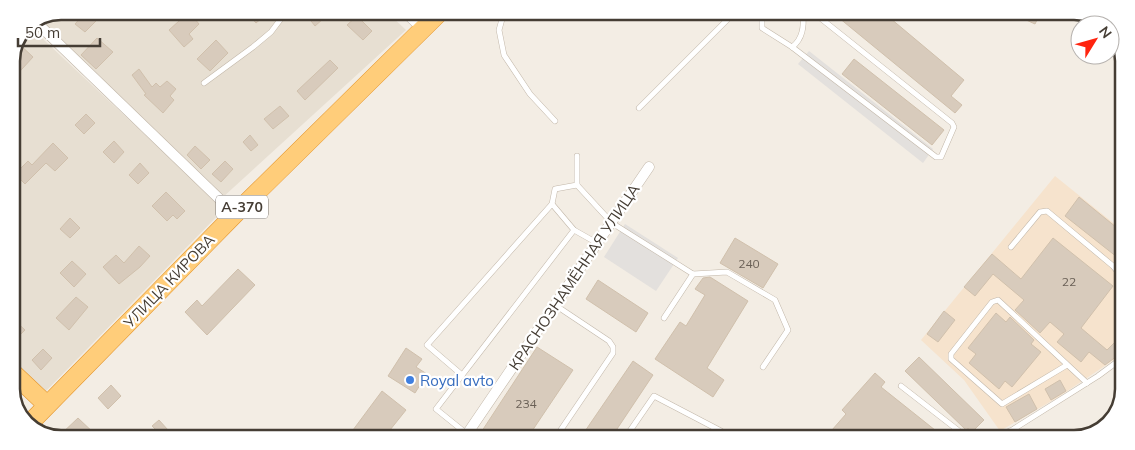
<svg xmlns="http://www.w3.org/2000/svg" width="1135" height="450" font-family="Mulish,sans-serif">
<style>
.residential{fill:#e7dfd2}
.commercial{fill:#f6e3cd}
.parking{fill:#e3e0dd}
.building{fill:#d8cbbc;stroke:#d0c0ac}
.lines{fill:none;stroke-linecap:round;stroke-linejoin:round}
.service-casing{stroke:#c2b7a9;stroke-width:6}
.minor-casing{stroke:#c2b7a9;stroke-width:11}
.trunk-casing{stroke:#e4952c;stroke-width:19}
.service{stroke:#fff;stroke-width:5}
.minor{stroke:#fff;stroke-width:10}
.trunk{stroke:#ffcd7a;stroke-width:18}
.shop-dot{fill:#3f7fe0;stroke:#fff;stroke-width:2}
.labels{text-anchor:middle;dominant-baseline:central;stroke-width:4.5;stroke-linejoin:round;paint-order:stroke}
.number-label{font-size:12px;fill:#6a6056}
.shield{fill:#fff;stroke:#7d7771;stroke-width:1}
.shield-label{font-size:14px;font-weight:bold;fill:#453d34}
.street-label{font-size:15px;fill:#453d34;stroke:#fff}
.shop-label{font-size:15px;fill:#366cbe;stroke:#fff;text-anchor:start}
.rim{fill:none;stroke:#453d34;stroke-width:2.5}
</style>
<rect width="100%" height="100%" fill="#f3ede4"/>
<g class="residential">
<path d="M61 11 387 12 406 30 222 198 39 20Z"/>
<path d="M28 25 224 209 45 392 11 359V58L26 26Z"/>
</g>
<path class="commercial" d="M1055 176 1122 230 1121 355 1060 396 1000 431 964 380 921 340Z"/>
<g class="parking">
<path d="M809 51 933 149 923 163 798 64Z"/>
<path d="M625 224 678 258 656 291 604 257Z"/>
</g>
<g class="building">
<path d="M86 12 96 21 85 32 75 24Z"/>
<path d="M189 12 199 24 189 34 193 39 184 47 169 30Z"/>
<path d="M246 12H269L256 23Z"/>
<path d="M304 12H331L315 26Z"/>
<path d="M833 13H884L964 80 951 96 962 105 955 113Z"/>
<path d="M1013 14H1040L1035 24Z"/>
<path d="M357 16 372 31 363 40 347 25Z"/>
<path d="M97 38 113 52 96 69 81 55Z"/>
<path d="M216 40 228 53 210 71 197 59Z"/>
<path d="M18 43 33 57 11 81V58Z"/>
<path d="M854 59 944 130 932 145 842 74Z"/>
<path d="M330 60 338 68 305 100 297 91Z"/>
<path d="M139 69 152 87 156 83 160 87 167 81 176 89 170 96 174 100 163 113 144 95 146 94 132 75Z"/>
<path d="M280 106 289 116 273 129 264 119Z"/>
<path d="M86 114 95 123 84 134 75 125Z"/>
<path d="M250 135 258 145 251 151 243 142Z"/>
<path d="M114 141 124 152 114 163 103 152Z"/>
<path d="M53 143 68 158 55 171 46 163 25 184 15 174 28 161 32 165Z"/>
<path d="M195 146 210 160 201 169 187 155Z"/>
<path d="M225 161 233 169 221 182 212 174Z"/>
<path d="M140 163 149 173 138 184 129 175Z"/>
<path d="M166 192 185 211 177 219 173 215 167 221 152 206Z"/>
<path d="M1079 197 1122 232V261L1065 216Z"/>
<path d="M70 218 80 228 70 238 60 229Z"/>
<path d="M735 238 778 264 763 288 720 263Z"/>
<path d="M1053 238 1113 286 1081 328 1107 350 1122 335 1121 353 1105 365 1089 352 1081 362 1057 342 1064 334 1050 322 1040 333 1015 310 1024 300 993 274 975 296 964 287 992 254 1021 279Z"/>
<path d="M139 246 150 256 140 267 119 284 103 267 116 255 124 263Z"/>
<path d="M72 261 86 274 74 287 60 273Z"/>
<path d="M238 269 255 285 207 335 185 312 197 300 202 306Z"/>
<path d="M710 277 748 301 707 368 724 380 713 397 655 359 680 322 686 326 705 295 695 289 703 278Z"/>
<path d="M598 280 648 313 636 332 586 299Z"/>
<path d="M76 297 88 307 69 330 56 318Z"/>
<path d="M944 311 955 320 938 342 927 334Z"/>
<path d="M996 313 1006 322 1010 317 1034 340 1031 344 1041 352 1012 387 1005 381 999 389 969 363 976 354 968 348Z"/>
<path d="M11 317 25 330 11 344Z"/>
<path d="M537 347 573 370 528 437H478Z"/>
<path d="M406 348 422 359 416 367 427 374 415 393 388 376Z"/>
<path d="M43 349 52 358 41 370 32 360Z"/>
<path d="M919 357 984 420 972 432 968 428 966 430 905 371Z"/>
<path d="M633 361 653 375 611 438 581 437Z"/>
<path d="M875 373 885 382 881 387 945 438H825L846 414 842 410Z"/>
<path d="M1060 380 1066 391 1051 400 1045 389Z"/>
<path d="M111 385 121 396 108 409 98 398Z"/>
<path d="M382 391 406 410 390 430 399 437H355L350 434Z"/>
<path d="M1029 394 1037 409 1015 422 1006 407Z"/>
<path d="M78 418 97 436H59Z"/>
<path d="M159 420 168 430 162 436 152 426Z"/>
</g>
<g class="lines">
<defs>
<g id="service">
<path d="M504 12 499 30 504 55 530 94 555 121"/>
<path d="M768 13 762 20V28L792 47 936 157H941L954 127 952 123 814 13"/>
<path d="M792 47C803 39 804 26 803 13"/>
<path d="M204 83 253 47 271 32 286 12"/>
<path d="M639 108 734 13"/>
<path d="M577 185 612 223 693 274 727 272 775 300 788 330 763 367"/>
<path d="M552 204 555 189 577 185V156"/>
<path d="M1011 247 1040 212 1047 211 1113 266 1122 277"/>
<path d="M555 305 609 341 613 347V353L556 437"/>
<path d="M664 318 693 274"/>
<path d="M1067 365 1002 404 951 359V354L992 302 998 300 1087 383"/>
<path d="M462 375 427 345 552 204 574 230 597 243"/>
<path d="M901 386 968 438"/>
<path d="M467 434 436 409 574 230"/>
<path d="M625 438 654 396 721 431"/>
<path d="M667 438 671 433"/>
<path d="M991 439 1012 430 1098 376 1121 359"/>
</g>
<g id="minor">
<path d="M405 12 423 29"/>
<path d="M36 22 235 214"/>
<path d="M465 437 649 167"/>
</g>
<g id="trunk">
<path d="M11 371 47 405"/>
<path d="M29 424 235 214 440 12"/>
</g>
</defs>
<use href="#service" class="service-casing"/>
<use href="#minor" class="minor-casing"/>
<use href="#trunk" class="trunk-casing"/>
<use href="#service" class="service"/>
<use href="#minor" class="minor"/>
<use href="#trunk" class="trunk"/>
</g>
<circle class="shop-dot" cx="410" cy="380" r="5"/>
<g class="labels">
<g class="number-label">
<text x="749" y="263">240</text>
<text x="1069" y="281">22</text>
<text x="526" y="403">234</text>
</g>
<rect class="shield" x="216" y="195.5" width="52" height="23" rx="4"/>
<g class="shield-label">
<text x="242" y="207">А-370</text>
</g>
<g class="street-label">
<text transform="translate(574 277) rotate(-56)">КРАСНОЗНАМЁННАЯ УЛИЦА</text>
<text transform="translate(169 281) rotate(-46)">УЛИЦА КИРОВА</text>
</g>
<g class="shop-label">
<text x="420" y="380">Royal avto</text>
</g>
</g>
<path d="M0 0H1135V450H0ZM61 20H1074A41 41 0 0 1 1115 61V389A41 41 0 0 1 1074 430H61A41 41 0 0 1 20 389V61A41 41 0 0 1 61 20Z" fill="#fff" fill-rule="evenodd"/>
<path class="rim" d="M61 20H1074A41 41 0 0 1 1115 61V389A41 41 0 0 1 1074 430H61A41 41 0 0 1 20 389V61A41 41 0 0 1 61 20Z"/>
<g transform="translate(1095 40) rotate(53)"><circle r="24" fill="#ffffff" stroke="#b5b1ae"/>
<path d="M0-4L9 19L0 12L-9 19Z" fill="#ff240f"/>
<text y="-8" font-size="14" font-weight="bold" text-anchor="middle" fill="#453d34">N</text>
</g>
<path d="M18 38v8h82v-8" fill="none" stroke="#453d34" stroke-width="2.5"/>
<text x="25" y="38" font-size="15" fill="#453d34" stroke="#ffffff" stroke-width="4" paint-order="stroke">50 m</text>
</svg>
